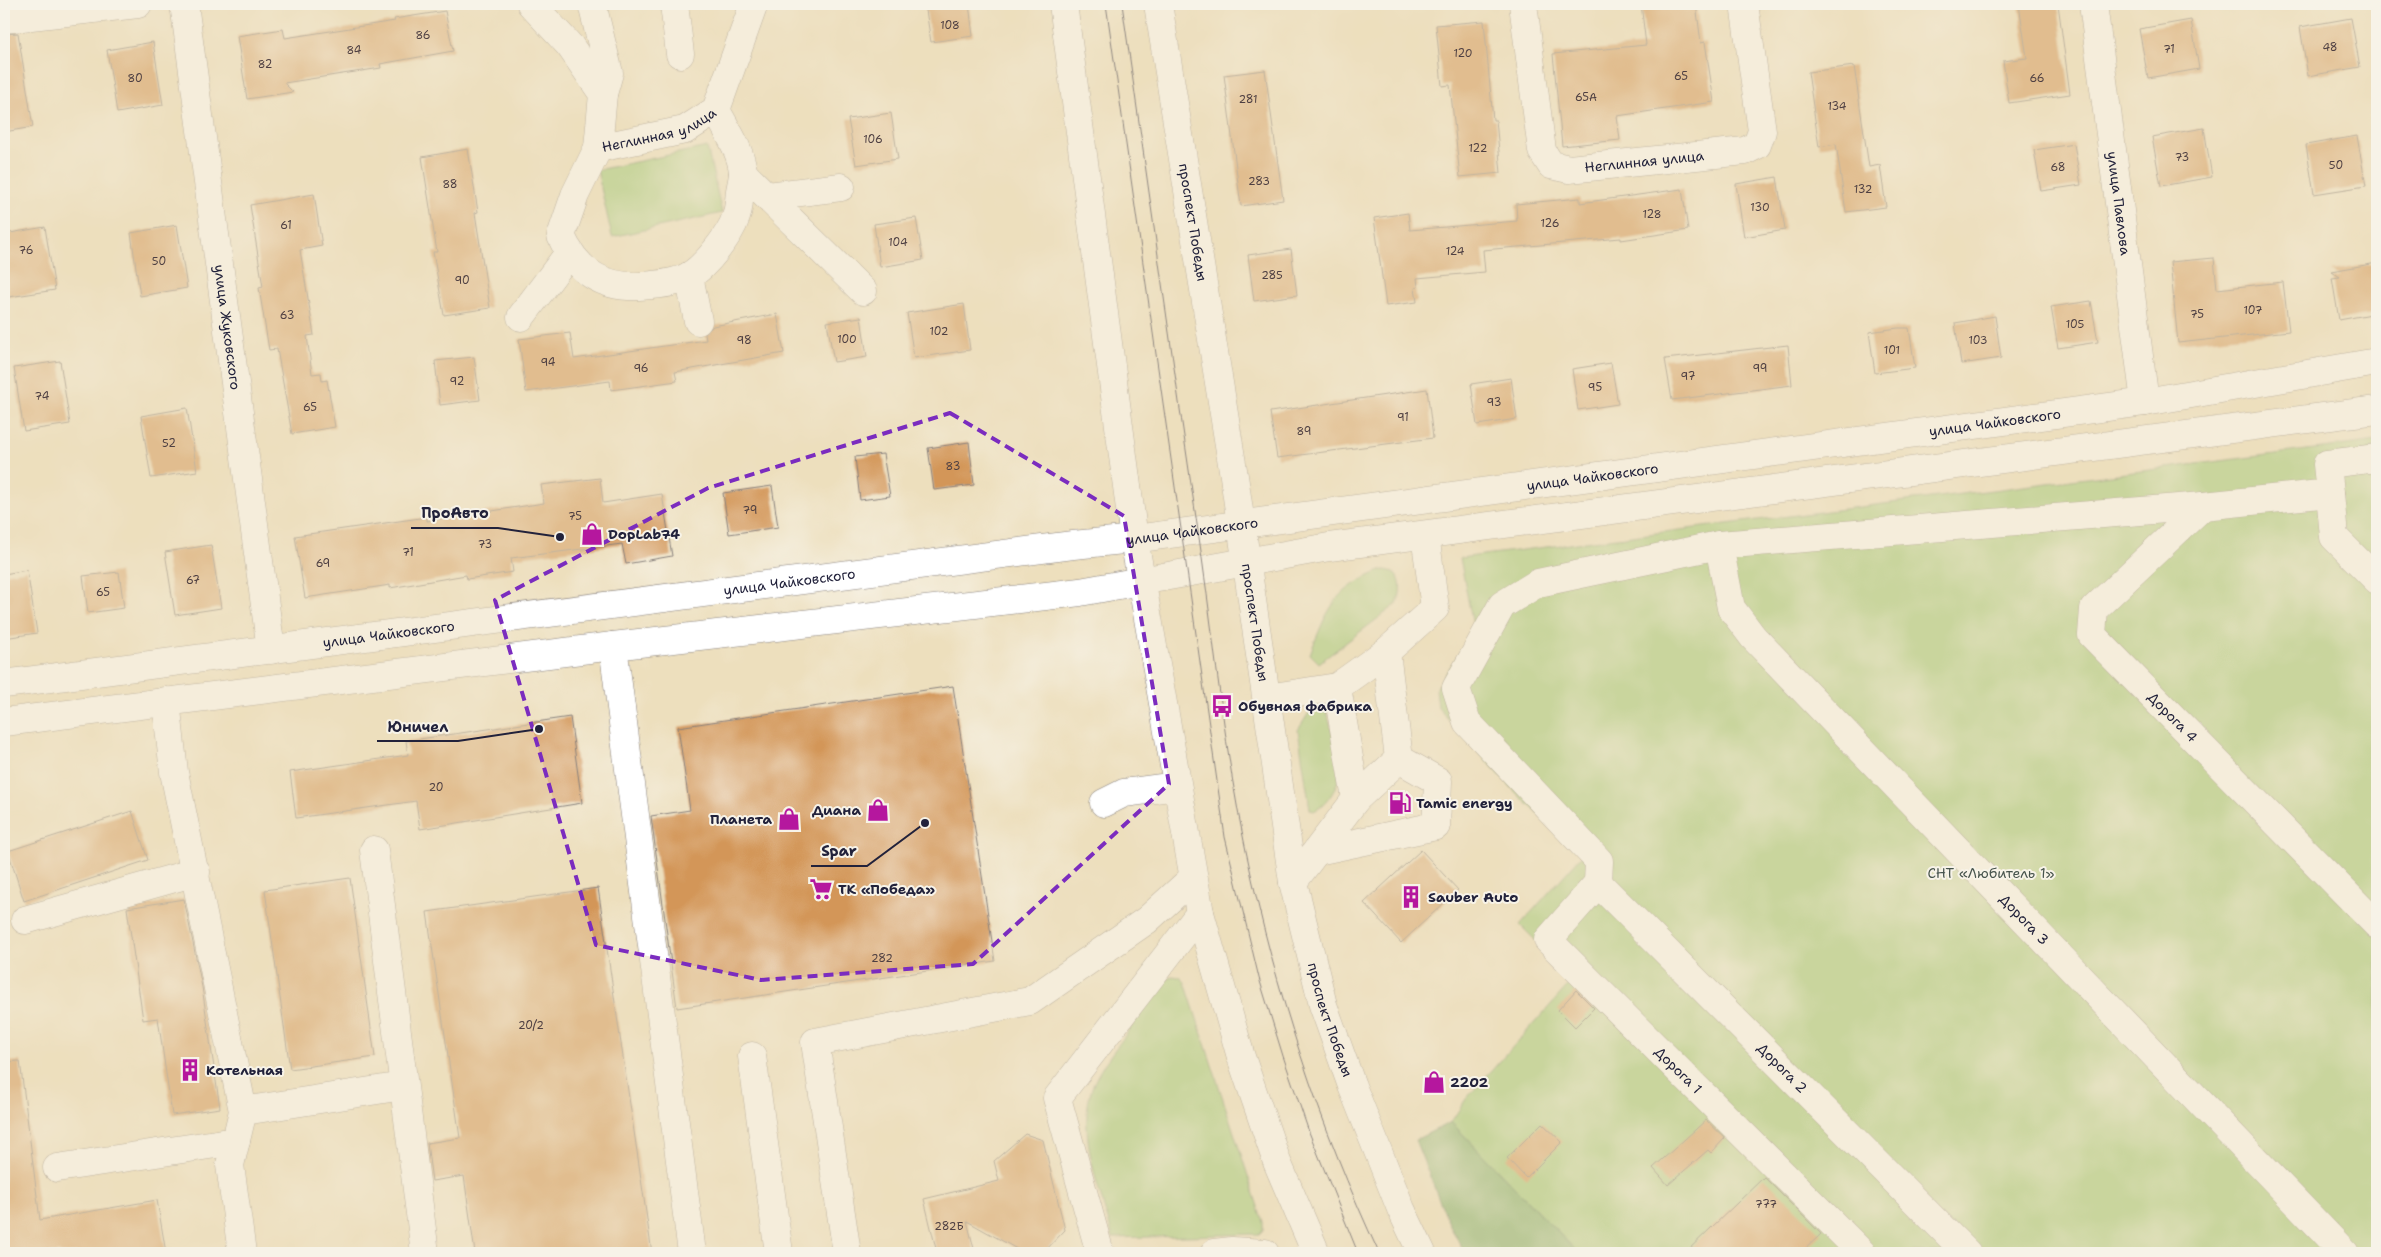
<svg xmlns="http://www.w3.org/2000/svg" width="2381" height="1257" font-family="'Shantell Sans',sans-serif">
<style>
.green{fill:#9eca77;stroke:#607659}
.forest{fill:#7eae68;stroke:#506852}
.building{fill:#d39658}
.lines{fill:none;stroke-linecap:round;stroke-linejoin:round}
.minor-casing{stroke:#88807c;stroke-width:29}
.major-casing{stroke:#88807c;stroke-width:29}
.minor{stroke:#fff;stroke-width:28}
.major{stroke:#fff;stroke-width:28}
.tram{stroke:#22223b;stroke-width:1}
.marked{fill:none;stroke:#7b2cbf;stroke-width:4;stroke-dasharray:10 6;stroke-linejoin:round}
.labels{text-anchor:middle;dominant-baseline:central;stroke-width:4;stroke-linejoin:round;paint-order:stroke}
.number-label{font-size:11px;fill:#4e3f42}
.street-label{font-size:14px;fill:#22223b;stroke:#f7f3e8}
.poi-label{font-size:14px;font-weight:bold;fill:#22223b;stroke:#f7f3e8;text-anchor:start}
.park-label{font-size:14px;fill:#47544d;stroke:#f7f3e8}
.leader{fill:none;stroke:#22223b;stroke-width:2}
.callout-dot{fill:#22223b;stroke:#f7f3e8;stroke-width:2}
.callout-label{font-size:15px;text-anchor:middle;font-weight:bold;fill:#22223b;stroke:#f7f3e8;stroke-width:4;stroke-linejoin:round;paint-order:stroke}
</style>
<rect width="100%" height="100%" fill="#f7f3e8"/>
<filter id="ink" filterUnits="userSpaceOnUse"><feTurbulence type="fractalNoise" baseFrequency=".02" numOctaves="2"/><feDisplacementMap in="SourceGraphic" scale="10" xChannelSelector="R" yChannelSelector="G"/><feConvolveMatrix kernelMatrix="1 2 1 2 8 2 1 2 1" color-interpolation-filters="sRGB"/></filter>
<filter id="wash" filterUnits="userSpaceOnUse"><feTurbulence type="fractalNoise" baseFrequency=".0096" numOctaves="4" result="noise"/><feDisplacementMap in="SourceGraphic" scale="20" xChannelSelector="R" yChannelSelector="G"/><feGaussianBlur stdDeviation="1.12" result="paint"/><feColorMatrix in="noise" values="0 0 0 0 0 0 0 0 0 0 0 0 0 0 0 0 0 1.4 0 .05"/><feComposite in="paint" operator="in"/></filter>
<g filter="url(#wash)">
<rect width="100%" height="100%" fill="#eddfbd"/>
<g class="green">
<path d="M707 147 722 213 612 237 597 170Z"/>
<path d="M2377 441V1253H1578L1451 1122 1466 1099 1574 979 1520 925 1583 854 1520 797 1438 708 1436 688 1474 631 1460 558Z"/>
<path d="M1383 570C1403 570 1403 589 1397 604L1319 663 1310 654C1328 608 1334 589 1383 570Z"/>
<path d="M1319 707 1327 712C1331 727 1339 758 1339 774 1339 786 1325 808 1313 811L1310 809 1298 730 1310 711Z"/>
<path d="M1172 976 1180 977 1185 982 1263 1222V1230L1259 1234 1113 1238C1101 1193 1076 1133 1092 1088 1099 1068 1115 1050 1127 1033 1140 1014 1153 990 1172 976Z"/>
</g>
<path class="forest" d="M1451 1122 1578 1253H1465L1450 1226 1415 1140Z"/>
<g id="blocks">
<g class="building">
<path d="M925 4H969L973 36 931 42Z"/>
<path d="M1641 4H1696L1701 43 1705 42 1714 102 1617 116 1620 140 1562 146 1553 54 1646 45Z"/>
<path d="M2019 4H2058L2070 94 2009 103 2003 61 2027 58Z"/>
<path d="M445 11 453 51 380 64 381 68 284 83 293 92 247 99 237 36 283 29 285 38 395 21 394 19Z"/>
<path d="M2351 18 2360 67 2308 76 2300 27Z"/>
<path d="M2191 20 2199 69 2148 78 2139 29Z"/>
<path d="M1484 21 1493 120H1496L1501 173 1460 177 1450 85 1442 86 1436 25Z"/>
<path d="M18 33 33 127 4 132V34Z"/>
<path d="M153 42 163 105 117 113 107 50Z"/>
<path d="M1854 66 1869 167 1880 165 1886 207 1846 212 1836 144 1819 147 1808 72Z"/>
<path d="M1265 70 1283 200 1241 206 1224 75Z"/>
<path d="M891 113 898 159 856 165 848 119Z"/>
<path d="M2204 128 2212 177 2161 186 2152 137Z"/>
<path d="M2357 136 2366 186 2314 194 2306 145Z"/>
<path d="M2074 144 2081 185 2041 191 2034 150Z"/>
<path d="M468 149 478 212 475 213 490 308 444 315 433 252H437L422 157Z"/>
<path d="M1777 177 1785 230 1744 237 1736 184Z"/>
<path d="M1682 189 1688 230 1621 240V238L1483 250 1485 272 1417 278 1418 287 1415 288 1417 302 1386 306 1374 218 1408 213 1410 230 1517 221 1516 204 1580 198V203Z"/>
<path d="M314 194 322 246 300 250 314 335 307 336 312 374 321 373 322 381 327 380 335 427 292 434 277 349 269 350 259 288 263 287 250 205Z"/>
<path d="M916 218 923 260 880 267 874 224Z"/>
<path d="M177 225 187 288 140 296 131 233Z"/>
<path d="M45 227 55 290 9 297 4 265V234Z"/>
<path d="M1291 249 1297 295 1254 301 1248 255Z"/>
<path d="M2214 258 2217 289 2283 282 2289 331 2178 343 2170 262Z"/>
<path d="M2377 263V313L2339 320 2332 278 2340 277 2331 271Z"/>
<path d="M2091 301 2098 342 2058 348 2051 307Z"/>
<path d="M964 304 970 350 914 358 907 313Z"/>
<path d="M777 314 784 353 675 372 677 381 611 390 610 381 526 392 519 339 570 333 574 359 706 340 705 334 713 326Z"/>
<path d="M1995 316 2001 358 1961 364 1955 323Z"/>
<path d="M861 317 867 357 834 362 827 322Z"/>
<path d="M1898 328H1909L1915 368 1875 373 1869 332Z"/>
<path d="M1788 345 1792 385 1672 400 1665 359Z"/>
<path d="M474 357 480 400 440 405 435 361Z"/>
<path d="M60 361 70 424 24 431 14 368Z"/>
<path d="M1611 363 1618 404 1578 410 1572 369Z"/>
<path d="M1511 378 1517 419 1477 425 1471 384Z"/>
<path d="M1427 389 1433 438 1277 458 1270 412Z"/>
<path d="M187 408 197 471 151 478 141 416Z"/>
<path d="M969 442 974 485 934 490 928 448Z"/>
<path d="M883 454 890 496 860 500 855 457Z"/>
<path d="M600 478 603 503 662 494 672 556 626 564 622 544 511 558 513 572 467 579 466 575 390 588V585L305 598 295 536 427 517V521L544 503 541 485Z"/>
<path d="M772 486 778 527 729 534 723 493Z"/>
<path d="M211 545 221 608 175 615 165 552Z"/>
<path d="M27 570 37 633 4 638V574Z"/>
<path d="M119 572 124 608 88 613 83 576Z"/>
<path d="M953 686 995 961 677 1008 651 816 690 810 678 727Z"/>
<path d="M570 717 582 803 420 829 416 801 296 818 290 772 408 755 406 741Z"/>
<path d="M132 811 148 860 24 901 8 851Z"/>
<path d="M1421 850 1458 890 1401 943 1364 903Z"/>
<path d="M350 878 375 1057 290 1069 265 890Z"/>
<path d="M598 888 652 1253H475L464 1176 432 1181 427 1143 460 1138 427 912Z"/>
<path d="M184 899 202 987 220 1108 172 1115 158 1018 143 1020 127 908Z"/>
<path d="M1576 990 1594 1008 1575 1027 1558 1010Z"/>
<path d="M20 1061 40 1220 157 1200 166 1253H4V1062Z"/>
<path d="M1706 1120 1725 1138 1711 1153 1708 1150 1668 1185 1653 1168Z"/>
<path d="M1542 1123 1562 1142 1526 1178 1507 1158Z"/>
<path d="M1025 1134 1043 1140 1065 1230 1043 1253H1024L967 1221 975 1253H937L924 1199 999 1181 994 1161Z"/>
<path d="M1764 1177 1821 1234 1801 1253H1685Z"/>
</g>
</g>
</g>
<g filter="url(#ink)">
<use href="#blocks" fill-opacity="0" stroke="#88807c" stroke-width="1"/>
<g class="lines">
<defs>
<g id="minor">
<path id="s1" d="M184 4 271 650"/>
<path id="s2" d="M531 4 570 46 603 94 598 148 685 130 716 110 754 4"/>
<path d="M592 4 609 73 603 94"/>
<path d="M674 4 680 54"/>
<path id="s3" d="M1523 4 1542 151 1551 165 1569 169 1745 151 1757 145 1762 131 1744 4"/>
<path id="s4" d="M2093 4 2145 402"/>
<path d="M4 19 138 4"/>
<path d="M598 148 575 195 561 236C579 276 609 291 652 285 664 284 679 282 689 276 706 266 730 235 736 217 739 209 739 199 740 191 741 185 743 178 743 172 741 150 726 129 716 110"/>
<path d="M743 173 863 291"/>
<path d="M768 196 841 187"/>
<path d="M689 276 698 321"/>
<path d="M521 317 569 253"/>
<path d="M2330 493 2334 537 2377 580"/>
<path id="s5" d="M2203 506 2094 609 2092 635 2377 925"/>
<path id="s6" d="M1719 545 1731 608 1753 637 2345 1253"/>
<path d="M613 646 692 1253"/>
<path d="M1337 687 1386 652 1435 608 1425 535"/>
<path d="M1267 698 1337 687 1356 799 1293 882"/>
<path d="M166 701 174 772 243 1111 230 1165 242 1253"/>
<path d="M1356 799 1399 759 1386 652"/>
<path d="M1104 803 1124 793 1177 786"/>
<path d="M374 850 425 1253"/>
<path d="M1317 851 1436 826 1438 781 1399 759"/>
<path d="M1598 883 1599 861 1467 722 1456 688 1502 605 1538 583 1719 545 2203 506 2330 493 2327 464 2377 458"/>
<path id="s7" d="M1598 883 1967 1253"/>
<path id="s8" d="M1598 883 1548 940 1862 1253"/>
<path d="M25 920 196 872"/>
<path d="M752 1056 779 1253"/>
<path d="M243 1111 403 1086"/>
<path d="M57 1168 236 1141"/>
<path d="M847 1253 815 1042 1030 1001 1147 920 1193 878"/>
<path d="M1100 1253 1057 1098 1200 913"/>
<path d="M1214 1253 1232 1251 1265 1253"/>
</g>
<g id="major">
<path d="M1063 4 1134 539 1200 913 1241 1057 1277 1162 1316 1253"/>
<path id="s9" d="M1158 4 1234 476 1293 882 1323 1005 1352 1086 1401 1209 1422 1253"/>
<path id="s10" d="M4 684 1073 545 1134 539 2145 402 2377 362"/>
<path d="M4 722 613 646 1080 592 1329 547 2377 410"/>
</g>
</defs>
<use href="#minor" class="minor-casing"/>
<use href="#major" class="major-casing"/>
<use href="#minor" class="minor"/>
<use href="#major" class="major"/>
<g class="tram">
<path d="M1106 4 1225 837 1259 978 1283 1056 1309 1132 1358 1253"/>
<path d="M1122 4C1149 189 1174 373 1202 558 1216 656 1225 754 1246 851 1275 989 1319 1125 1379 1253"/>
</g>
</g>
</g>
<path d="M0 0H2381V1257H0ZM950 413 1124 516 1169 784 973 964 761 980 596 945 495 600 708 488Z" fill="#eddfbd" fill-opacity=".55" fill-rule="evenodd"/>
<path class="marked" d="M950 413 1124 516 1169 784 973 964 761 980 596 945 495 600 708 488Z"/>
<defs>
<symbol id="shop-bare" viewBox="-9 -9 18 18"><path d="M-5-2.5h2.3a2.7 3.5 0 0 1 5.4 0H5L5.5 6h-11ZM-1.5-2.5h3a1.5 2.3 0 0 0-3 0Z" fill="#b5179e" stroke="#f7f3e8" stroke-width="2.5" paint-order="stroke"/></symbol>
<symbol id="bus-bare" viewBox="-9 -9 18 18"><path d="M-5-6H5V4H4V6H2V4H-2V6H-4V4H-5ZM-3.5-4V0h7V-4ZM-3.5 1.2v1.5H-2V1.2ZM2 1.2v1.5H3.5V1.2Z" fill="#b5179e" stroke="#f7f3e8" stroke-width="2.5" paint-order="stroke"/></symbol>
<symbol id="fuel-bare" viewBox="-9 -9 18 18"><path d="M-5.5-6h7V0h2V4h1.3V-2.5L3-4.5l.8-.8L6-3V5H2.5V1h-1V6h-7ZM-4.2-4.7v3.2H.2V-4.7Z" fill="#b5179e" stroke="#f7f3e8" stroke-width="2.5" paint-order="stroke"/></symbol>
<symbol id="supermarket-bare" viewBox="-9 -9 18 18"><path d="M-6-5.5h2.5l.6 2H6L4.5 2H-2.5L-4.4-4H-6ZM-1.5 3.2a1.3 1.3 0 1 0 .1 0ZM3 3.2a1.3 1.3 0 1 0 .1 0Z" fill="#b5179e" stroke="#f7f3e8" stroke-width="2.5" paint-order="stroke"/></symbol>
<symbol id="building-bare" viewBox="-9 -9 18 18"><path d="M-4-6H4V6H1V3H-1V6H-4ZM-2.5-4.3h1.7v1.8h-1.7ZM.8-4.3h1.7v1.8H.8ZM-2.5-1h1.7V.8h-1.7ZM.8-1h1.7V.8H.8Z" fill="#b5179e" stroke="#f7f3e8" stroke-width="2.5" paint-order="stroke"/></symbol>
</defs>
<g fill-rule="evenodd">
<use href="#shop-bare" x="576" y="518" width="32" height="32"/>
<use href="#bus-bare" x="1206" y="690" width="32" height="32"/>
<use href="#fuel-bare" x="1384" y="787" width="32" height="32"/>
<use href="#shop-bare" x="862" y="794" width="32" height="32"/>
<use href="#shop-bare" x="773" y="803" width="32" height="32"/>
<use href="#supermarket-bare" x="805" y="873" width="32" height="32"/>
<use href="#building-bare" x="1395" y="881" width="32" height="32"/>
<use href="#building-bare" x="174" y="1054" width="32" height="32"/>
<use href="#shop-bare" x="1418" y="1066" width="32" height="32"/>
</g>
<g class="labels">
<g class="number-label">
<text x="950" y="25">108</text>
<text x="423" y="35">86</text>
<text x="2330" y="47">48</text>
<text x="2169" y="49">71</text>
<text x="354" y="50">84</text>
<text x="1463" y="53">120</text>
<text x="265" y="64">82</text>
<text x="1681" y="76">65</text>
<text x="135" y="78">80</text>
<text x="2037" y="78">66</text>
<text x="1586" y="97">65А</text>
<text x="1248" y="99">281</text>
<text x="1837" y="106">134</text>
<text x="873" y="139">106</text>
<text x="1478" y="148">122</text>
<text x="2182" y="157">73</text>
<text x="2336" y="165">50</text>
<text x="2058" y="167">68</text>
<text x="1259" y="181">283</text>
<text x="450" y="184">88</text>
<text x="1863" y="189">132</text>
<text x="1760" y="207">130</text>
<text x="1652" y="214">128</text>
<text x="1550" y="223">126</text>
<text x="286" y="225">61</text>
<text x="898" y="242">104</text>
<text x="26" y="250">76</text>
<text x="1455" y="251">124</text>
<text x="159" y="261">50</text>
<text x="1272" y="275">285</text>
<text x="462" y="280">90</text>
<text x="2253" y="310">107</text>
<text x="2197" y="314">75</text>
<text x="287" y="315">63</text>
<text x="2075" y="324">105</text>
<text x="939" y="331">102</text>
<text x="847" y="339">100</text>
<text x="744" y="340">98</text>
<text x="1978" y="340">103</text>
<text x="1892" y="350">101</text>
<text x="548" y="362">94</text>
<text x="641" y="368">96</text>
<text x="1760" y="368">99</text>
<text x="1688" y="376">97</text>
<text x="457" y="381">92</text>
<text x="1595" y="387">95</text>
<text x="42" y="396">74</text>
<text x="1494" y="402">93</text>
<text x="310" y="407">65</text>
<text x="1403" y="417">91</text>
<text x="1304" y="431">89</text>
<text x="169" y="443">52</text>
<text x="953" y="466">83</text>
<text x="750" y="510">79</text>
<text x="575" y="516">75</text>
<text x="485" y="544">73</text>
<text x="408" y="552">71</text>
<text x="323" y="563">69</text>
<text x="193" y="580">67</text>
<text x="103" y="592">65</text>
<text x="436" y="787">20</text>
<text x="882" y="958">282</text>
<text x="531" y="1025">20/2</text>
<text x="1766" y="1204">777</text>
<text x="949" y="1226">282Б</text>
</g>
<g class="street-label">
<text stroke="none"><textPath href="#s2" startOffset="234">Неглинная улица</textPath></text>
<text stroke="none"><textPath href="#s3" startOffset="259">Неглинная улица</textPath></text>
<text stroke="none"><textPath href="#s4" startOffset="201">улица Павлова</textPath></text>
<text stroke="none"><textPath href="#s9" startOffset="221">проспект Победы</textPath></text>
<text stroke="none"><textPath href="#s1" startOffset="326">улица Жуковского</textPath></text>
<text stroke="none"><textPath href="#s10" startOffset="2008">улица Чайковского</textPath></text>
<text stroke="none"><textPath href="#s10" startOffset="1602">улица Чайковского</textPath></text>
<text stroke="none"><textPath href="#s10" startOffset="1198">улица Чайковского</textPath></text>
<text stroke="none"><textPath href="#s10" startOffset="792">улица Чайковского</textPath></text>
<text stroke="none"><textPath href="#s9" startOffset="626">проспект Победы</textPath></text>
<text stroke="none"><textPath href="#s10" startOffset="388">улица Чайковского</textPath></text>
<text stroke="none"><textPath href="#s5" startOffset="291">Дорога 4</textPath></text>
<text stroke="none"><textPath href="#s6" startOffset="492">Дорога 3</textPath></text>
<text stroke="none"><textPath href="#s9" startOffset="1031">проспект Победы</textPath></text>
<text stroke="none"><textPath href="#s7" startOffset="261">Дорога 2</textPath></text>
<text stroke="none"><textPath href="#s8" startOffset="260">Дорога 1</textPath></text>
</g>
<g class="poi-label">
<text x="608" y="534">DopLab74</text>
<text x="1238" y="706">Обувная фабрика</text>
<text x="1416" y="803">Tamic energy</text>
<text x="861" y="810" text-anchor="end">Диана</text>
<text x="772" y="819" text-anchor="end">Планета</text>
<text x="838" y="889">ТК «Победа»</text>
<text x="1428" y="897">Sauber Auto</text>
<text x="206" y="1070">Котельная</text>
<text x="1450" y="1082">2202</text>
</g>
<g class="park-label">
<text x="1991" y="873">СНТ «Любитель 1»</text>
</g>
</g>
<path class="leader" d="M560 537L498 528H411M539 729L458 741H377M925 823L867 866H811"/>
<g class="callout-dot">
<circle cx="560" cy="537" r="5"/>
<circle cx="539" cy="729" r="5"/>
<circle cx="925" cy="823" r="5"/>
</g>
<g class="callout-label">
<text x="455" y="518">ПроАвто</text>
<text x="418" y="732">Юничел</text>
<text x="839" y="856">Spar</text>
</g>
<rect width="2381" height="1257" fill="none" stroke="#f7f3e8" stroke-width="20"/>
</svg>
